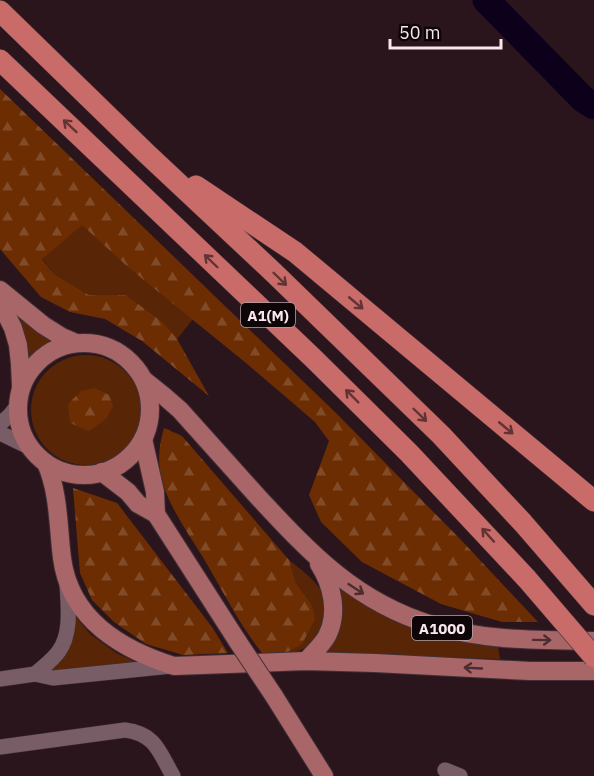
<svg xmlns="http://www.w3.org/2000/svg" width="594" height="776" font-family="'IBM Plex Sans',sans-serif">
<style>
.green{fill:#582606}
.forest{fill:url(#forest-firs)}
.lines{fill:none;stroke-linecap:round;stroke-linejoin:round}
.river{stroke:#0c001b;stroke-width:27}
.minor-casing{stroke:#413036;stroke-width:16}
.major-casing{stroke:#413036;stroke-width:20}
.highway-casing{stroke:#413036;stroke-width:22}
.minor{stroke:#785d66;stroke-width:15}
.major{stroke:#a96668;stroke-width:18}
.highway{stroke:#c96c69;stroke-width:21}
.major-bridge-casing{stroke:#413036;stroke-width:20;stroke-linecap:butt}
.highway-bridge-casing{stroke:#413036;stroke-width:22;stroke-linecap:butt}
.major-bridge{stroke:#a96668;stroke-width:18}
.highway-bridge{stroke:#c96c69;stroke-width:21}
.oneway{stroke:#623334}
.oneway2{stroke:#4c2c2e}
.labels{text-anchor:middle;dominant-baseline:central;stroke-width:6;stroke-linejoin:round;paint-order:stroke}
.shield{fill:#0e0508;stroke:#b2a3a8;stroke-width:1.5}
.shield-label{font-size:15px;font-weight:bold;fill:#f8e7ec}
</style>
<defs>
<pattern id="forest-firs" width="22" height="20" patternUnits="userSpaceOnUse" patternTransform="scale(1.5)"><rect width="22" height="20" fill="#6c2d03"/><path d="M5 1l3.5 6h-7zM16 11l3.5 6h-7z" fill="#824b28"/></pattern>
</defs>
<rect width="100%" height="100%" fill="#2b151d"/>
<g class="green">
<path d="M82 224 129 268 193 319 177 339 164 323 126 295H89L54 274 42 258Z"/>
<path d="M17 313 29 325 51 342 35 353 30 358 22 324Z"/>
<circle cx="86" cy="410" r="55"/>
<path d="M289 560C300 569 312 577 320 589 333 606 321 637 304 648 299 652 288 653 282 655L312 605 296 583Z"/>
<path d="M337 587C372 610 410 630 452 640 467 643 483 645 498 647L500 659 321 653Z"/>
<path d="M75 616 90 634 116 653 138 663 54 672 51 670Z"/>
</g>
<g class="forest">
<path d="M0 89 337 414 463 542 538 622H502L441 604 362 562 321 522 309 495 329 441 315 422 246 363 129 268 82 225 42 259 54 274 89 295H126L164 323 177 339 209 396 142 341 105 319 70 312 41 297 0 249Z"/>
<path d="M95 388 109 395 113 406 107 418 89 431 70 423 68 404 81 391Z"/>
<path d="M164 428 182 436 289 560 296 583 312 605 315 619 302 644 282 655 262 653C239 624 223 591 204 559 190 536 173 513 164 487 157 465 158 449 164 428Z"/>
<path d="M73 488 117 503 212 627 228 653 183 655 146 644 114 622 92 600 80 573Z"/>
</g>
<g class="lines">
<path class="river" d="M486 0 583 99 594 106"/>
<defs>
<g id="minor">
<path d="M0 424 10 415 18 405"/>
<path d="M0 433 31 448"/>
<path d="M35 674C43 667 53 660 59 651 72 633 68 605 67 584"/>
<path d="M0 679 35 674 53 678 171 666"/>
<path d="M0 747 125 730C156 734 159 752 173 776"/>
<path d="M445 770 460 776"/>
</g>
<g id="major">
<path d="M0 290 43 325 62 337 76 343"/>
<path d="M2 292 7 316 13 328 18 345 20 364 21 386"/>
<circle cx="84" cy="409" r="66"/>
<path d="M144 380 164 396 180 410C206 439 232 468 259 498 311 554 356 602 432 625 484 641 540 640 594 641"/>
<path d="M143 439 155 492 156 514"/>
<path d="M46 463C59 493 58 526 62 558 70 619 120 649 174 666L306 661 375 663 530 671H594"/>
<path d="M102 472 128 492 138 504 156 514 238 642"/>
<path d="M306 661C313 653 322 645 327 636 339 613 332 584 319 564"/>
<path d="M274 696 324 776"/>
</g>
<g id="highway">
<path d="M0 11 146 153 273 272 441 435 523 523 594 605"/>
<path d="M0 60 314 359 409 453 527 579"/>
<path d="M196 186 295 252 594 501"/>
</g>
</defs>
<use href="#minor" class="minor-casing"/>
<use href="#major" class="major-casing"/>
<use href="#highway" class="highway-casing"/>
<use href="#minor" class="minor"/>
<use href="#major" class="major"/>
<use href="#highway" class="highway"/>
<defs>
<path id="major-bridge" d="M238 642 274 696"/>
<path id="highway-bridge" d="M527 579 594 657"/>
</defs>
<use href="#major-bridge" class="major-bridge-casing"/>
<use href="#highway-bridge" class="highway-bridge-casing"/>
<use href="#major-bridge" class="major-bridge"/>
<use href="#highway-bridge" class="highway-bridge"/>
</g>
<defs><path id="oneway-shaft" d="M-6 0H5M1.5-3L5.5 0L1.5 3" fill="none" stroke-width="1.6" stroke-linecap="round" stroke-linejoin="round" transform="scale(1.5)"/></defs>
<g class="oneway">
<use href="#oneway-shaft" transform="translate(70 126) rotate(-137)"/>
<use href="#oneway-shaft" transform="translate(211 261) rotate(-136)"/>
<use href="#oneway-shaft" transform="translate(280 279) rotate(44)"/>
<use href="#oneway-shaft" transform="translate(356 303) rotate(40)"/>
<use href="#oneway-shaft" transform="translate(352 396) rotate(-135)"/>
<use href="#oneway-shaft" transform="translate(420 415) rotate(44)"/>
<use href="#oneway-shaft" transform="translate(506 428) rotate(40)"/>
<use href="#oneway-shaft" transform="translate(488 535) rotate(-132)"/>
</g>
<g class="oneway2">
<use href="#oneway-shaft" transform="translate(356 589) rotate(33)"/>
<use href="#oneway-shaft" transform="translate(542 640) rotate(1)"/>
<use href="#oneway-shaft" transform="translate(473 668) rotate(-177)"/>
</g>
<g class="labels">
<g class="shield">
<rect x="241" y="303" width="54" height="24" rx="4.5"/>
<rect x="412" y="616" width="60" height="24" rx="4.5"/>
</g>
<g class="shield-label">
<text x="268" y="315">A1(M)</text>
<text x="442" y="628">A1000</text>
</g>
</g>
<path d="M390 39v9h111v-9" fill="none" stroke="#f8e7ec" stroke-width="3"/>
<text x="399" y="39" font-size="18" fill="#f8e7ec" stroke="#0e0508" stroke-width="4.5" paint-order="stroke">50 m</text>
</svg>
